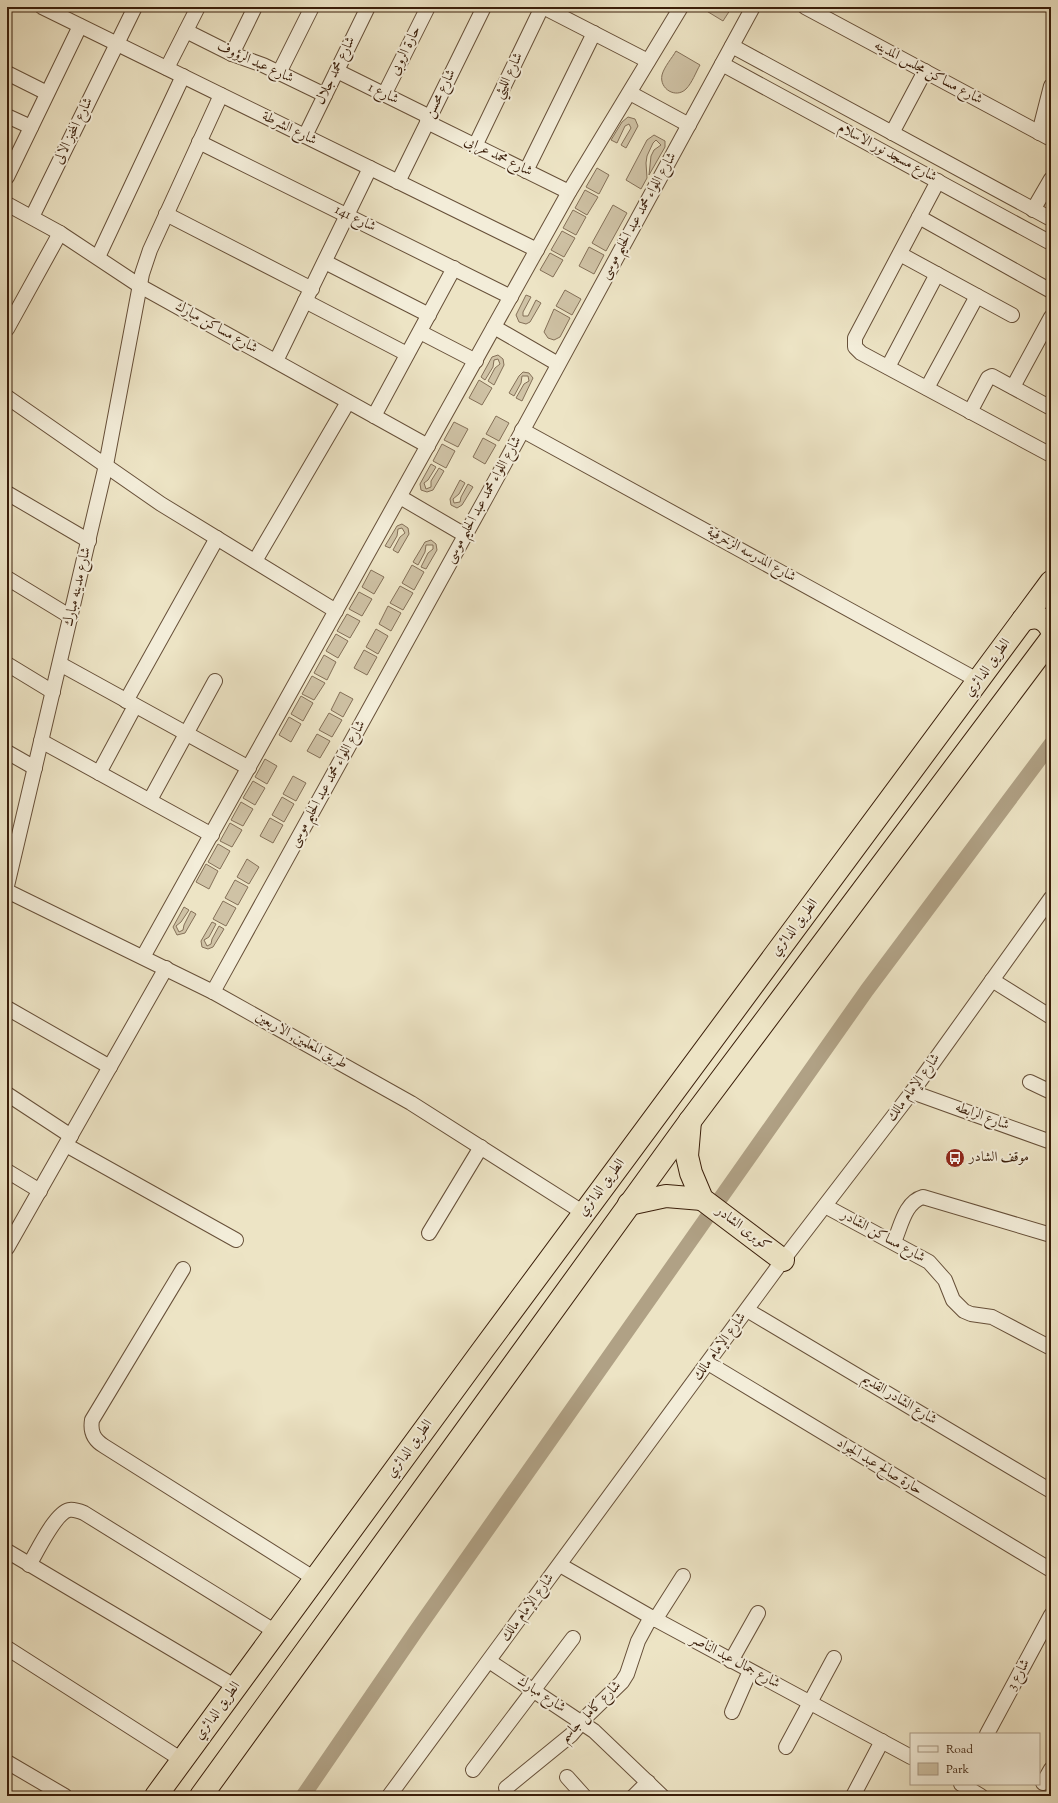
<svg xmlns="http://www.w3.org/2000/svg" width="1058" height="1803" font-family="'Sorts Mill Goudy',Amiri,serif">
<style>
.green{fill:#cfc2a5;stroke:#847058}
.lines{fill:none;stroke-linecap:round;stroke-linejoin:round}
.canal{stroke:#b0a185;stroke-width:15}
.street-casing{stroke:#675039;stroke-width:16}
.highway-casing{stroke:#3a1e0a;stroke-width:24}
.street{stroke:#f3edd9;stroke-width:14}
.highway{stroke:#ede4c5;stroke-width:22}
.labels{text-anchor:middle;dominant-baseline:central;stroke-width:4;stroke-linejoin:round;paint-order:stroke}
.street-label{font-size:14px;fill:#3a1e0a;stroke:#f3edd9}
.poi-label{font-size:14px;fill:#3a1e0a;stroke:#f3edd9;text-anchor:start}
</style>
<rect width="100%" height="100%" fill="#ede4c5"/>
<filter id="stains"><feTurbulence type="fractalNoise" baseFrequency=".005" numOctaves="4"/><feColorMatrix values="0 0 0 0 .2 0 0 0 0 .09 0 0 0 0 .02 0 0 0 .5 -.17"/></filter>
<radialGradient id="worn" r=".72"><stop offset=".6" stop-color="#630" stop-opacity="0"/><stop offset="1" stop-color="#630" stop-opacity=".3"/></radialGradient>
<g class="green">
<path d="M700 7H732L723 21Z"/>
<path d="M676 51 700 65C696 72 692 83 686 89 676 99 659 89 662 75 664 67 672 58 676 51Z"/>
<path d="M628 117 635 119 638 126 626 148 621 145 631 128 629 124 625 126 617 143 611 140 622 122Z"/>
<path d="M654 135 665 141V147L649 175 651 156 654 150 661 145 656 140 653 143 647 156 646 163 647 178 641 189 626 180 647 140Z"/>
<path d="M597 168 609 175 599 194 586 187Z"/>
<path d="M585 190 598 197 587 215 575 208Z"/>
<path d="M613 205 627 213 606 251 592 243Z"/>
<path d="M573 210 586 217 576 235 563 228Z"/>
<path d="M562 231 575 238 564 257 551 250Z"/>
<path d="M589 247 604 255 594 274 579 266Z"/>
<path d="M550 253 563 260 553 277 540 270Z"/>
<path d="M565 290 581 299 572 315 556 306Z"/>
<path d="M526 295 531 297 523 312V316H528L536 300 541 303 530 322 526 324 519 322 516 315Z"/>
<path d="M554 309 570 318 560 337 554 340 548 338 544 332Z"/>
<path d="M498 355 503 359 504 365 494 385 488 381 495 368 500 364 498 359 494 360 493 367 485 380 481 377 492 357Z"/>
<path d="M523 372 529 373 533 378 522 401 516 398 524 384 529 381 528 376H522L521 383 514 396 509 393 519 376Z"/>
<path d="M479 380 492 388 482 405 469 398Z"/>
<path d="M496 416 509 423 499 441 486 434Z"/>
<path d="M454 422 468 429 458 447 444 440Z"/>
<path d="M483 438 496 445 485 464 473 457Z"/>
<path d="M442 444 455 451 446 468 433 461Z"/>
<path d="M431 464 436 467 428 480 424 483 426 489 431 487V481L439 468 444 471 433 490 427 492 421 490 420 484Z"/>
<path d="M460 480 465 483 459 494 453 499 454 503 460 502 461 497 468 484 473 487 462 505 457 508 451 505 450 499Z"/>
<path d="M402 524 408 528 409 534 398 553 393 550 400 537 405 533 402 528 398 529 397 536 390 548 385 546 397 526Z"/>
<path d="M431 540 436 544 437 550 426 569 421 567 428 553 433 549V545H426L425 552 418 565 413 562 425 542Z"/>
<path d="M412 565 424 572 414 590 402 583Z"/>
<path d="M371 570 384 577 374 594 362 587Z"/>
<path d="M400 586 413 593 403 610 390 603Z"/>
<path d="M359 592 372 599 362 616 349 609Z"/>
<path d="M388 606 401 613 391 631 379 624Z"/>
<path d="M347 614 360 621 350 638 337 631Z"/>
<path d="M376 629 388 636 378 654 366 647Z"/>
<path d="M336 634 348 641 338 658 326 651Z"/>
<path d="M364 650 377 657 367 675 354 668Z"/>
<path d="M324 655 336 662 327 680 314 673Z"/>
<path d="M312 676 325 683 314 700 302 694Z"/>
<path d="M340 692 353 699 343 717 331 710Z"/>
<path d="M301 696 313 703 303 721 291 714Z"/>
<path d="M329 713 342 720 332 737 319 730Z"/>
<path d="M289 717 301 724 291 742 279 735Z"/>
<path d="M317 734 330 741 320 758 307 751Z"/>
<path d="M265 759 277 766 267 784 255 777Z"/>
<path d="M293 776 306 783 296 801 283 794Z"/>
<path d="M253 781 265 788 255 805 243 798Z"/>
<path d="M282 797 294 804 284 822 272 815Z"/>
<path d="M241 802 253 809 243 826 231 820Z"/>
<path d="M270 818 283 825 273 843 260 836Z"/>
<path d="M230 823 242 830 232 847 220 841Z"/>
<path d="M218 844 230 851 220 869 208 862Z"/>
<path d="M247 859 259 867 249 884 237 877Z"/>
<path d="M206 864 218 871 209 889 196 882Z"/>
<path d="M235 880 248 887 238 905 225 898Z"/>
<path d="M223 901 236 908 226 926 213 919Z"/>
<path d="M184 907 189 910 181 922 176 926 179 932 183 930 184 925 191 911 196 914 185 933 177 935 173 927Z"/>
<path d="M212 922 216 924 209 937 204 940 207 946 211 944 212 939 219 926 224 929 213 947 208 949 202 947 201 941Z"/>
</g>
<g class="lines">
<path class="canal" d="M303 1796 416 1631 867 990 1051 744"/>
<defs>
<g id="street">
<path d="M42 7 537 250"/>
<path d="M543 7 648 61"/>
<path d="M805 7 1051 139"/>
<path d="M186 31 232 54 263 65 325 95"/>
<path d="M732 46 1051 219"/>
<path d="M232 54 255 7"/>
<path d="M722 64 1051 243"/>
<path d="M167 68 198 7"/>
<path d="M337 71 430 117"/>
<path d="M7 73 47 93"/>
<path d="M279 73 312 7"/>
<path d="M630 93 689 125"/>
<path d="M384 95 428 7"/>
<path d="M7 116 31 127"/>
<path d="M427 122 569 192"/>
<path d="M892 133 925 71"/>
<path d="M1039 133 1051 86"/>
<path d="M305 136 368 7"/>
<path d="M199 142 511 297"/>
<path d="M475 146 542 7"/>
<path d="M526 171 594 33"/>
<path d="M7 177 80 26"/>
<path d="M938 181 855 338V347L861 353 1051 455"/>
<path d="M398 182 484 7"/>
<path d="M7 204 60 233 140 286 428 446"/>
<path d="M1033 210 1051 179"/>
<path d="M166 214 312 289"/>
<path d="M32 217 135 7"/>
<path d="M919 217 1051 291"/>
<path d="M900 254 1012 315"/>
<path d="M98 257 183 76"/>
<path d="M325 262 429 315"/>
<path d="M305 301 407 354"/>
<path d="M494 327 558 364"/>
<path d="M7 329 60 233"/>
<path d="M420 332 476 361"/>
<path d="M276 361 370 168"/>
<path d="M888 367 937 274"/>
<path d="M1013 387 1051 317"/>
<path d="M927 388 977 296"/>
<path d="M7 397 161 504 336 611"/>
<path d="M970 412 988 378 992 376 1051 408"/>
<path d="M374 416 454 268"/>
<path d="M522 430 979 681"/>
<path d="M7 493 89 541"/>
<path d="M400 497 465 535"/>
<path d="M255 561 348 402"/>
<path d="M7 578 71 617"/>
<path d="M7 664 53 692"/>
<path d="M60 664 249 768"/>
<path d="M126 701 217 538"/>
<path d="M41 741 212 835"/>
<path d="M7 752 35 768"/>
<path d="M99 773 135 706"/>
<path d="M150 800 215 681"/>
<path d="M7 886 106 465 142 274 150 250 221 95"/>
<path d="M7 891 213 992 411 1103 584 1213"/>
<path d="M143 957 569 192 681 7"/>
<path d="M992 980 1051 1017"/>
<path d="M213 992 488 494 753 7"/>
<path d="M7 1008 110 1067"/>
<path d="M1030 1082 1051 1092"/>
<path d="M912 1092 1051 1142"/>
<path d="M7 1094 71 1136"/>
<path d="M66 1145 236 1240"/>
<path d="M7 1171 40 1191"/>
<path d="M825 1206 929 1262 945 1280 953 1300 964 1311 971 1314 992 1317 1051 1348"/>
<path d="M429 1233 481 1147"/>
<path d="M894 1242C901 1226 905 1202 923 1197L1051 1235"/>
<path d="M7 1248 166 968"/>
<path d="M183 1269 92 1420C90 1432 94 1440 104 1446L315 1579"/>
<path d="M747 1310 1051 1491"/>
<path d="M708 1363 1051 1570"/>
<path d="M7 1551 236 1687"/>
<path d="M29 1565C37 1552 55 1513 69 1510 74 1509 79 1511 84 1513L276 1632"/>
<path d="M560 1565 651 1617 911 1757"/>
<path d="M655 1620 683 1576"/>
<path d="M7 1648 182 1760"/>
<path d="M489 1661 594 1731 662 1796"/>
<path d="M731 1661 758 1613"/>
<path d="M732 1712 750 1671"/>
<path d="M987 1734 1051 1615"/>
<path d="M786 1747 834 1658"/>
<path d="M7 1762 65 1796"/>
<path d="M473 1770 573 1638"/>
<path d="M567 1777 584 1796"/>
<path d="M1043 1783 1051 1769"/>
<path d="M961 1784 981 1796"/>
<path d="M506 1788 571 1735 588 1715 622 1682 627 1674 638 1641 651 1617"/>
<path d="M389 1796 783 1260 912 1092 1051 898"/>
<path d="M634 1796 648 1782"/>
<path d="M853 1796 882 1741"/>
</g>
<g id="highway">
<path d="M1023 620C1035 615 1045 617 1051 629"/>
<path d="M690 1121 687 1156 691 1173 702 1199 783 1260"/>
<path d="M629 1204 666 1196 702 1199"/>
<path d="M156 1796 482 1351 1051 582"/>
<path d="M201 1796 690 1121 1051 639"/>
</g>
</defs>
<use href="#street" class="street-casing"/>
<use href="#highway" class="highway-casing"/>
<use href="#street" class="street"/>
<use href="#highway" class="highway"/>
</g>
<defs>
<symbol id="bus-disc" viewBox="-11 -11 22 22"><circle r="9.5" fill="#8f2418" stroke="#f3edd9"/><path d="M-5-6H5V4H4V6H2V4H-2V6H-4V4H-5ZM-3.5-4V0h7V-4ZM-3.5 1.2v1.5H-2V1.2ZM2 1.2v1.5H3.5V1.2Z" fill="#fff"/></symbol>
</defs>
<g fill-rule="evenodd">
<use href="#bus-disc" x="944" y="1147" width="22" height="22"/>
</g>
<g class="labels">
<g class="street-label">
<text transform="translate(406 51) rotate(-64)">حارة الروبى</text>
<text transform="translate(255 63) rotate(24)">شارع عبد الرؤوف</text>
<text transform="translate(336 71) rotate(-64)">شارع محمد جلال</text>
<text transform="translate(928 73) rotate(28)">شارع مساكن مجلس المدينه</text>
<text transform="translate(509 76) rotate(-64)">شارع الليثي</text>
<text transform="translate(383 94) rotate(26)">شارع 1</text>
<text transform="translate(441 94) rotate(-64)">شارع محسن</text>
<text transform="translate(289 129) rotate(26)">شارع الشرطة</text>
<text transform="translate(74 131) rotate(-64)">شارع المخبز الالى</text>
<text transform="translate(887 153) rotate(28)">شارع مسجد نور الاسلام</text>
<text transform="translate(498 157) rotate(26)">شارع محمد عرابى</text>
<text transform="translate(639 216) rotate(-61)">شارع اللواء محمد عبد الحليم موسى</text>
<text transform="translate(355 219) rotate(26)">شارع 141</text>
<text transform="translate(216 328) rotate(29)">شارع مساكن مبارك</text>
<text transform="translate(484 500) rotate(-61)">شارع اللواء محمد عبد الحليم موسى</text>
<text transform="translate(751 555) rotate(29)">شارع المدرسه الزخرفية</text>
<text transform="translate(78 587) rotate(-77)">شارع مدينه مبارك</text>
<text transform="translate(988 668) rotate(-54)">الطريق الدائري</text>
<text transform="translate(328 784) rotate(-61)">شارع اللواء محمد عبد الحليم موسى</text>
<text transform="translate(795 928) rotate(-53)">الطريق الدائري</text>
<text transform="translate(301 1041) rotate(29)">طريق المعلمين, الاربعين</text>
<text transform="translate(914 1088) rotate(-54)">شارع الإمام مالك</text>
<text transform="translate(982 1117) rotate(20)">شارع الرابطه</text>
<text transform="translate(602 1188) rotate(-53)">الطريق الدائري</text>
<text transform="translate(743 1229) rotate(37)">كوبرى الشادر</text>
<text transform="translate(883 1237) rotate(29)">شارع مساكن الشادر</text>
<text transform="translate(720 1347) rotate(-54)">شارع الإمام مالك</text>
<text transform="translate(899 1400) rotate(31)">شارع الشادر القديم</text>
<text transform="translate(410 1449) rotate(-54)">الطريق الدائري</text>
<text transform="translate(879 1467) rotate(31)">حارة صالح عبد الجواد</text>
<text transform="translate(528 1608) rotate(-54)">شارع الإمام مالك</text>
<text transform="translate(735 1662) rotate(28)">شارع جمال عبد الناصر</text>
<text transform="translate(1019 1675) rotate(-62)">شارع 3</text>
<text transform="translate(541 1695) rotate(33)">شارع مبارك</text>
<text transform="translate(218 1711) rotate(-54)">الطريق الدائري</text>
<text transform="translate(591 1712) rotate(-45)">شارع كامل جاسم</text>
</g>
<g class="poi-label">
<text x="969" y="1158">موقف الشادر</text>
</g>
</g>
<rect width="1058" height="1803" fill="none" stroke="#ede4c5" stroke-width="24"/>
<rect x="8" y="8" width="1042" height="1787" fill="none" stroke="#3a1e0a" stroke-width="2"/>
<rect x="12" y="12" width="1034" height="1779" fill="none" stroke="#3a1e0a"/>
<rect x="910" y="1733" width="130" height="52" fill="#f3edd9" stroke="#a99a86"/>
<rect x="918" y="1746" width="20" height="6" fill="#f3edd9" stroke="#a99a86"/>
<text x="946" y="1753" font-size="12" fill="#3a1e0a">Road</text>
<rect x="918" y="1763" width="20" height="12" fill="#cfc2a5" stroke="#a99a86"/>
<text x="946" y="1773" font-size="12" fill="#3a1e0a">Park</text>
<rect width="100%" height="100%" filter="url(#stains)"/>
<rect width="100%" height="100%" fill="url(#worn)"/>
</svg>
